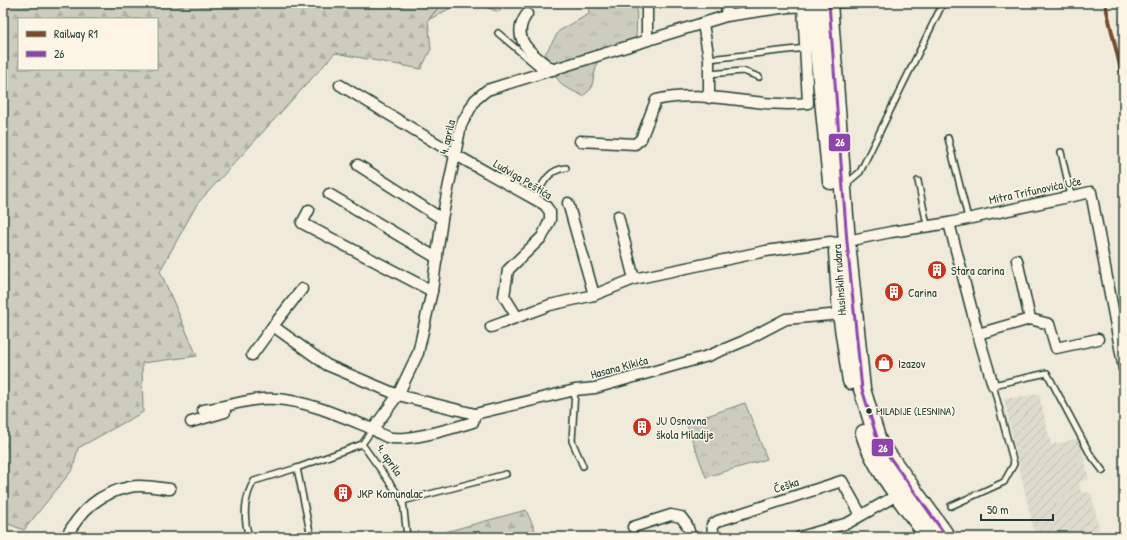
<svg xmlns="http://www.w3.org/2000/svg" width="1127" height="540" font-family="'Patrick Hand',sans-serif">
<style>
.industrial{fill:url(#industrial-furrows)}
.grass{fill:url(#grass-tufts);stroke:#76857a}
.forest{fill:url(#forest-firs);stroke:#76857a;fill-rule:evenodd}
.park{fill:url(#park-crowns);stroke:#76857a}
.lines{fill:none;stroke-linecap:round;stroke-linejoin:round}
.lane-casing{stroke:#1f3d34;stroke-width:8}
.street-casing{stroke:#1f3d34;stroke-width:13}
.primary-casing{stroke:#1f3d34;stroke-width:19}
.lane{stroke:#fcf5e5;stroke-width:5}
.street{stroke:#fcf5e5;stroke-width:10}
.primary{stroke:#fcf5e5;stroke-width:16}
.bus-1-casing{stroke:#fcf5e5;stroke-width:6}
.bus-1{stroke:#8e44ad;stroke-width:3}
.rail-1-casing{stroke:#fcf5e5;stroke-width:7}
.rail-1{stroke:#7a4b2a;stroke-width:4}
.bus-dot{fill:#1f3d34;stroke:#fcf5e5;stroke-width:1.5}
.labels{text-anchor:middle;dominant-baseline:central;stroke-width:3;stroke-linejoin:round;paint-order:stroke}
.bus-label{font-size:11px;fill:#1f3d34;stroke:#fcf5e5;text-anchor:start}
.street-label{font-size:12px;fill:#1f3d34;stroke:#fcf5e5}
.poi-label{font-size:12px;fill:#1f3d34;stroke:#fcf5e5;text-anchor:start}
.line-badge{stroke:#fcf5e5;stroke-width:1.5}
.badge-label{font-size:11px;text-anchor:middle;font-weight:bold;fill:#fff}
</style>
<defs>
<pattern id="industrial-furrows" width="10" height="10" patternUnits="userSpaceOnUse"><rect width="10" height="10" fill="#dedbcc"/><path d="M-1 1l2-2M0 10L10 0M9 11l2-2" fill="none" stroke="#bebdb0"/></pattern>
<pattern id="grass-tufts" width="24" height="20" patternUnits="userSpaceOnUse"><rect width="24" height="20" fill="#cccdbf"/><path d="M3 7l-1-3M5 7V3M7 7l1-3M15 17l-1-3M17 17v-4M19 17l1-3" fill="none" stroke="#afb1a5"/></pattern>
<pattern id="forest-firs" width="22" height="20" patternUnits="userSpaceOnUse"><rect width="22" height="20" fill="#cccdbf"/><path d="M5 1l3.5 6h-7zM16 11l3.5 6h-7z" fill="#afb1a5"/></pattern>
<pattern id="park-crowns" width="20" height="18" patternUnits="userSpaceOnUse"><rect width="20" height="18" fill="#cccdbf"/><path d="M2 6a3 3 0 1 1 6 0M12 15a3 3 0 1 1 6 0" fill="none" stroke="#afb1a5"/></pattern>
</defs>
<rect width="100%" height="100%" fill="#efeada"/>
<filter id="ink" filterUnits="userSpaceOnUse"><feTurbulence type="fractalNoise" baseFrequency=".025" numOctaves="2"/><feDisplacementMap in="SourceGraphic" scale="8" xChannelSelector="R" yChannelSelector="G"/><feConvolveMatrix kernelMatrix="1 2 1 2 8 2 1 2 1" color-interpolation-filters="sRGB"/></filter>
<g filter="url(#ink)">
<path class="industrial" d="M1039 394 1051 445 1080 438 1089 479 1079 482 1081 492 1091 493 1101 537H1035L1004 399Z"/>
<g class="grass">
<path d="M442 3H460L428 20Z"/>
<path d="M475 3H506L499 12Z"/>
<path d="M588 3H637L636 44 598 59 591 89 583 96 563 86 542 59 559 31 589 14Z"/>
</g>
<g class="forest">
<path d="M3 3H442L428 20 431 49 421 69 335 53 197 204 160 271 197 356 142 363 143 412 78 448 73 469 24 530 3 522ZM19 19H157V69H19Z"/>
<path d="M526 510 538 537H427Z"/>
</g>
<path class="park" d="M745 403 767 459 706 477 686 423Z"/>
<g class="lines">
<defs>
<g id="lane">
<path d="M831 5 878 3"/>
<path d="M498 33 545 73"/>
<path d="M709 59 806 48"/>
<path d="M709 74 743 71 759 77"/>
<path d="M948 138 968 218"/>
<path d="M1061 152 1071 196"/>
<path d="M918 181 927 225"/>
<path d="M846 184 860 172 943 3"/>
<path d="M534 200C543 184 547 170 566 168"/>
<path d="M575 390 572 441 583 466"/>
<path d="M362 444 403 501 407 537"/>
<path d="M297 468 311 537"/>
<path d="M403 501 506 474"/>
<path d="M951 506 1004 482 1014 464 993 385 1047 373 1090 454 1103 471"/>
<path d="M249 537C243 518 244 497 254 481L297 468 362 444 373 429"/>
</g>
<g id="street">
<path d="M527 14C508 40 534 55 553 70"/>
<path d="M726 16 727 3"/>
<path d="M703 24 709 59V98"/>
<path d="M647 40V3"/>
<path d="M340 85 456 155 545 205 550 212V220L542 237 508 270 504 296 517 317"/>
<path d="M580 141 635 144 641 139 656 100C705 88 758 109 808 103L803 6"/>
<path d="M358 165 442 219"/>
<path d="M329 194 437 258"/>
<path d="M568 203 594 295"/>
<path d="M309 210 302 223 432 291"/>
<path d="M618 216 634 279"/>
<path d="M949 223 978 334 993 385"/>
<path d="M1017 260 1030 319"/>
<path d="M302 289 273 326 327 365 398 395 475 414 575 390 595 388 708 356 744 341 786 319 841 314"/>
<path d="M491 327 550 305 594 295 634 279 766 251 830 242 837 243 891 232 949 223 1091 192 1124 369"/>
<path d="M978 334 1030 319 1049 324 1056 348 1098 339"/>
<path d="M252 355 273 326"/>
<path d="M203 410C227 407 252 397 276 399 308 401 343 417 373 429L398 395 418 353 432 291 442 219 461 125 475 100 487 90 726 16 788 7 819 6"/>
<path d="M191 422 225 412"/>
<path d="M373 429C377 432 382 435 387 437 406 443 453 428 473 422L475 414"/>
<path d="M633 527 671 515 681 517 687 525 691 537"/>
<path d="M66 537C81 510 99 493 130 487 142 484 158 488 170 489"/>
<path d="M714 537 712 525 718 521 842 481 861 515"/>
<path d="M800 537 848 523 897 495"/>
</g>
<g id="primary">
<path d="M815 3 816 29 831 181"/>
<path d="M829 3 847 242 862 389 878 441 947 537"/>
<path d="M837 251 841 314 851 381"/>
<path d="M864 433C873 467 908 509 929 537"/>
</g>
</defs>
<use href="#lane" class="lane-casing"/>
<use href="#street" class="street-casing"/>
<use href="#primary" class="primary-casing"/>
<use href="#lane" class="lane"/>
<use href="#street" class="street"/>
<use href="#primary" class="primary"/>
<defs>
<path id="bus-1" d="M829 3 847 242 862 389 878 441 947 537"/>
</defs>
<use href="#bus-1" class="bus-1-casing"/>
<use href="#bus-1" class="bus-1"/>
<defs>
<path id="rail-1" d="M1105 3 1124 83"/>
</defs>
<use href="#rail-1" class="rail-1-casing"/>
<use href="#rail-1" class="rail-1"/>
</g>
</g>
<defs>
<symbol id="building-disc" viewBox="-11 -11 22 22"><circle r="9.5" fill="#c8321e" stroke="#fcf5e5"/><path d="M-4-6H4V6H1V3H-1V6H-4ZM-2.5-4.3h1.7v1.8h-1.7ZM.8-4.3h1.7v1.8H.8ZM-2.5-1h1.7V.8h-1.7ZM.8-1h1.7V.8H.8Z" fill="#fff"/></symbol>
<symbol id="shop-disc" viewBox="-11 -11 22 22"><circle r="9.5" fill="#c8321e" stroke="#fcf5e5"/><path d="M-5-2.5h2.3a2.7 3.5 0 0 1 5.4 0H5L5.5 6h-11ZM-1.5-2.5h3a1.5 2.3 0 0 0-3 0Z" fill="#fff"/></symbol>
</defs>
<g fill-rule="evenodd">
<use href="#building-disc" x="926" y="259" width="22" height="22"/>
<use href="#building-disc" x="883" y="281" width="22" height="22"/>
<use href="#shop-disc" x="873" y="352" width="22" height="22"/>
<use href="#building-disc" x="631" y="416" width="22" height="22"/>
<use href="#building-disc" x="332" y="482" width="22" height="22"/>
</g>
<circle class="bus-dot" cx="869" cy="411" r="3.5"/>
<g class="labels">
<g class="bus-label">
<text x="876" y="411">MILADIJE (LESNINA)</text>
</g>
<g class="street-label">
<text transform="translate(447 137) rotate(-77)">4. aprila</text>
<text transform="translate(523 179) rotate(31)">Ludviga Peštića</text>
<text transform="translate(1035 190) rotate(-12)">Mitra Trifunovića Uče</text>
<text transform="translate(839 280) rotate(-94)">Husinskih rudara</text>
<text transform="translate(619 367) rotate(-15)">Hasana Kikića</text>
<text transform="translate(390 460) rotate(55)">4. aprila</text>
<text transform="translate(786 485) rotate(-18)">Češka</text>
</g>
<g class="poi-label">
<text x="951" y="270">Stara carina</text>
<text x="908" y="292">Carina</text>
<text x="898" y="363">Izazov</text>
<text x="656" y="420">JU Osnovna<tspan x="656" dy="14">škola Miladije</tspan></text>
<text x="357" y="493">JKP Komunalac</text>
</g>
</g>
<g class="line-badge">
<rect x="828" y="133" width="23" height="19" rx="4" fill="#8e44ad"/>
<rect x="871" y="438" width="23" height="19" rx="4" fill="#8e44ad"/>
</g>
<g class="badge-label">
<text x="840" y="146">26</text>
<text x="883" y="452">26</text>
</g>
<rect width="1127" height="540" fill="none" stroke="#fcf5e5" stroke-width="16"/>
<rect x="8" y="8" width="1111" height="524" fill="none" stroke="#1f3d34" stroke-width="1.5" filter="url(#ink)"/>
<rect x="18" y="18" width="140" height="52" fill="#fcf5e5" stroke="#a4ab9e"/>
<rect x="26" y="31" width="20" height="6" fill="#7a4b2a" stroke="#a4ab9e"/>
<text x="54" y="38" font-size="12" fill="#1f3d34">Railway R1</text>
<rect x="26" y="51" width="20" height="6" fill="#8e44ad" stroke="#a4ab9e"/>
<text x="54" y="58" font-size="12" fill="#1f3d34">26</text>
<path d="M981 514v6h72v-6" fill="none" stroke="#1f3d34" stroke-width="2"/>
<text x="987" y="514" font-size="12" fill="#1f3d34" stroke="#fcf5e5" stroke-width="3" paint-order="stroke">50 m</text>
</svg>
